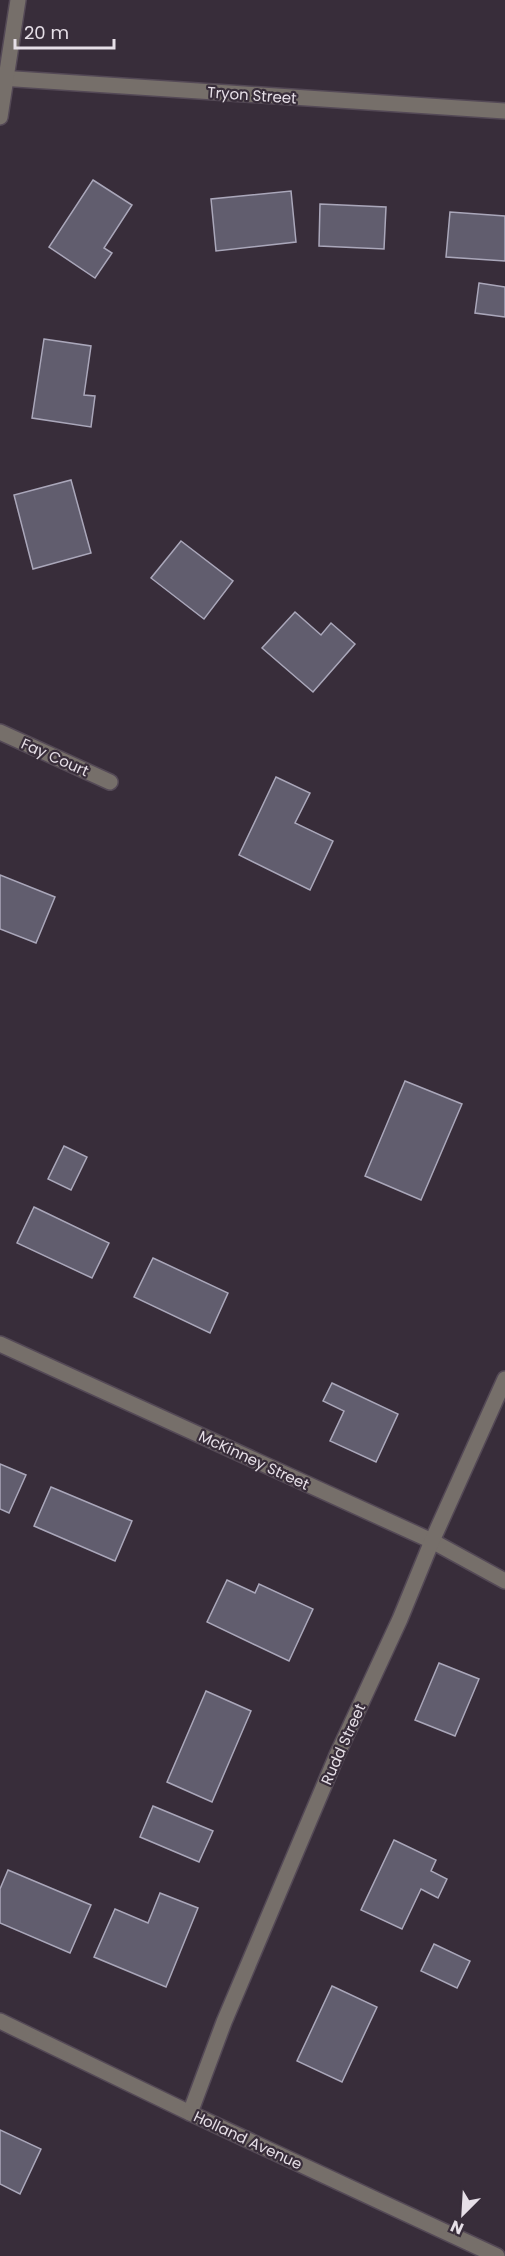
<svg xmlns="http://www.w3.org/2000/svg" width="505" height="2256" font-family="Poppins,sans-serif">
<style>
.building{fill:#615d6e;stroke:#aaa7ba;stroke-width:1.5}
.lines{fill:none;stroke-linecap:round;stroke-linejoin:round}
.minor-casing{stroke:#544956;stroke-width:18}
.minor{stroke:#766f6a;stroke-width:15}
.labels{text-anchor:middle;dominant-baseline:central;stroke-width:4.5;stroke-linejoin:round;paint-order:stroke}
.street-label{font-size:15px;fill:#e6dfe7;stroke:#382d3a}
</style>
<rect width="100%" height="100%" fill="#382d3a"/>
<g class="building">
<path d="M93 180 132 205 104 248 112 253 95 278 49 247Z"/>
<path d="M291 191 296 242 216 251 211 199Z"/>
<path d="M320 204 386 207 384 249 319 246Z"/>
<path d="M450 212 505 216V261L446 257Z"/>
<path d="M479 283 505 287V317L475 313Z"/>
<path d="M44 339 91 346 84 395 95 396 91 427 32 418Z"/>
<path d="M71 480 91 553 33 569 14 495Z"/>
<path d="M181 541 233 581 204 619 151 578Z"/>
<path d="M295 612 321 635 331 623 355 644 313 692 262 648Z"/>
<path d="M276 777 310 793 295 823 333 841 310 890 239 855Z"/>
<path d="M0 875 55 897 36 943 0 929Z"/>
<path d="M405 1081 462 1104 421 1200 365 1176Z"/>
<path d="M64 1146 87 1157 71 1190 48 1179Z"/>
<path d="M34 1207 109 1243 92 1278 17 1243Z"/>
<path d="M153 1258 228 1293 210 1333 134 1297Z"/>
<path d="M332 1383 398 1414 376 1462 330 1441 344 1411 323 1401Z"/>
<path d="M0 1464 26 1475 9 1513 0 1509Z"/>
<path d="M51 1487 132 1521 115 1561 34 1526Z"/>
<path d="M227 1580 255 1593 259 1584 313 1609 289 1661 207 1622Z"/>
<path d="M439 1663 479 1679 455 1736 415 1720Z"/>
<path d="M206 1691 251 1711 212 1802 167 1782Z"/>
<path d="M153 1806 213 1831 199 1862 140 1837Z"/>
<path d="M394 1840 436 1860 431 1871 447 1879 438 1898 421 1889 402 1929 361 1910Z"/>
<path d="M8 1870 91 1905 70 1953 0 1923V1889Z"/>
<path d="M160 1893 198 1908 166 1987 94 1957 115 1909 148 1923Z"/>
<path d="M434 1944 470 1961 457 1988 421 1971Z"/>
<path d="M332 1986 377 2007 342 2082 297 2061Z"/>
<path d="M0 2130 41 2149 20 2194 0 2184Z"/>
</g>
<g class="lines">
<defs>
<g id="minor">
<path d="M0 78 505 111"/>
<path d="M0 117 18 0"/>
<path d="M0 732 110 782"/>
<path d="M0 1344 432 1541 505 1581"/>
<path d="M0 2021 190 2113 497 2256"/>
<path d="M190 2113 224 2022 337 1755 400 1619 432 1541 505 1379"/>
</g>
</defs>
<use href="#minor" class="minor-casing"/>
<use href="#minor" class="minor"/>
</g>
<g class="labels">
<g class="street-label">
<text transform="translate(252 95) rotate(4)">Tryon Street</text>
<text transform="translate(55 757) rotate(24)">Fay Court</text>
<text transform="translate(254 1460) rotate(25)">McKinney Street</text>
<text transform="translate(343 1744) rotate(-66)">Rudd Street</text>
<text transform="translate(248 2140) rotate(25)">Holland Avenue</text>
</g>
</g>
<g transform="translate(463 2214) rotate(204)" stroke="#382d3a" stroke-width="4.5" paint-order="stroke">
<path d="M0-4.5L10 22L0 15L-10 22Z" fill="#e6dfe7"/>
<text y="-9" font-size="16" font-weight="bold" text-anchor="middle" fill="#e6dfe7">N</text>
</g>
<path d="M15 39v9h99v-9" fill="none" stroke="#e6dfe7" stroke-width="3"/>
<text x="24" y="39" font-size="18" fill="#e6dfe7" stroke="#382d3a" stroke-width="4.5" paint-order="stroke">20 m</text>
</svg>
